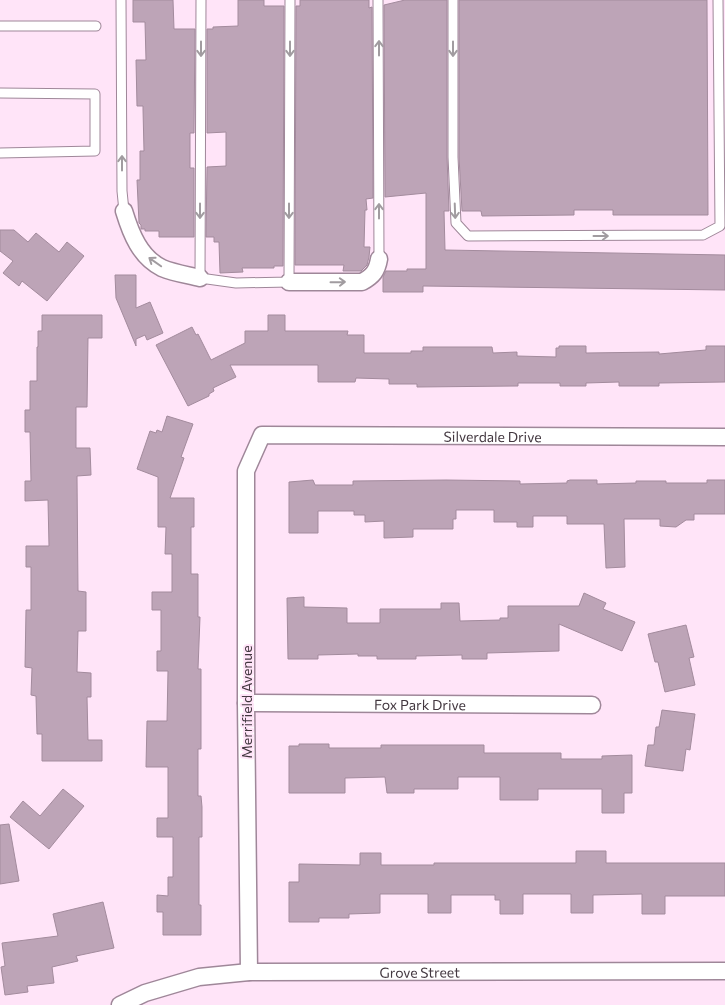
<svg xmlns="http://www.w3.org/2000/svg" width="725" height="1005" font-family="Commissioner,sans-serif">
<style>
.building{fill:#bda4b7;stroke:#a38b9d}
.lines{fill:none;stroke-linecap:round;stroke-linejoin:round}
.service-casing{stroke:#9f8799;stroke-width:11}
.minor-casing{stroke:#9f8799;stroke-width:19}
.service{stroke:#fff;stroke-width:9}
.minor{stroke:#fff;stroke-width:16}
.oneway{stroke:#a19ca0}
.labels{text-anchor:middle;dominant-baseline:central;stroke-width:4;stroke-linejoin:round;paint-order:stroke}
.street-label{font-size:14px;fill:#433840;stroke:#ffe4f8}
</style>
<rect width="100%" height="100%" fill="#ffe4f8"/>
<g class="building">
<path d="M133 0H173L174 29H195L194 133H190V168H194V237H159V231H145V229H141V225L139 223 137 180H140V151H144L143 109V106H137L136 60H146L145 22H133Z"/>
<path d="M238 0H264V6H284L283 266H274V268H242L243 272 220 273 219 242H214V237H206L207 167 226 166V132L207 133V29H213V27L238 26Z"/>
<path d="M300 0H369V8L372 7 373 198 366 199 367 210H365L364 247H370L369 257 367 265 361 271H343L344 265H295L296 6H300Z"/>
<path d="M405 0H447V157L449 211H444L445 250 725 255V290L423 286V292H383V277L386 271H407V269H426V193L385 197 384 5Z"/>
<path d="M459 0H707L708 215H613V210H574V215L482 216 481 211H462L459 157Z"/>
<path d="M0 230H14L28 242 36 233 59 252 67 242 84 256 47 301 22 281 19 286 3 273 13 261 0 251Z"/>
<path d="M115 275H136V308L150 302 163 333 147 340 145 335 136 339V346L116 298Z"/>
<path d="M42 315H102V338H88L87 407H76V448H90L91 475 77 476 78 591 86 592V631H78L77 672 91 673V697H87L88 740H102V761H42V734H37L36 696 31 695 32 668 25 667 26 610H31V567H26V546H49L48 500 25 501V481H31L30 432H25V410H30V381H37V347H38V331H42Z"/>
<path d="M268 315H285V331H348L347 335H364V353H411V351H423V347H492L493 353 517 352V356L556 357V348H559V346H586V353L659 352V354L706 350V346H725V382L659 383V386H619V382L586 383V386H560V383H518V386L417 387V384H389V379L356 378 355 382H318V365H230L236 377 213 388 214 391 209 394V396L188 406 156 345 192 327 196 335 198 334 211 360 245 343V331H268Z"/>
<path d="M167 416 193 424 181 457 184 458 170 498H194V527H191V574H198V617H200L198 669H201V749H198V796H201L202 807V837H199V905H201V935H163V912H157V895L168 896V877H173V837H157V818H168V767H146L147 721H167L168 671H157V651H161V610H152V592H172V554H165L166 527H158V477L137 469 150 431 156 433 157 430 162 432Z"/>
<path d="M313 480 315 485H353V481L446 480 520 481V484L567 483V481L570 480H597V484L636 483V481H666V483H707V480H725V514H694V520H686L676 527 660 526V519H624L625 567 606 568 604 524H567V516H533V527H517V522H494V510H456V519H453V529H413V537L384 538V521L365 522V515H354V511H318V533H289V482Z"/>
<path d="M584 593 606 603 603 609 635 622 622 651 559 624V651L487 653V659H462V655L416 656V659H377V656H358V654L318 655V659H288L287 598 304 597V607L347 608V623H380V609H441V603H459L460 621 500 620V618H508V606H579Z"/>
<path d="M686 625 694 657 689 658 695 685 665 692 658 662H655L648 634Z"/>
<path d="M662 710 695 714 690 750 686 749 683 771 645 766 648 745H654L656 727H659Z"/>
<path d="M299 744H329V748H381V745H484V753H561V759H602V756L632 755V793H624V813H602V789H538V800H500V777H458V789H414V793H387L385 777 345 778V793H289V746H299Z"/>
<path d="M63 789 84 806 49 849 10 817 23 801 40 816Z"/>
<path d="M9 824 19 881 0 884V825Z"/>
<path d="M576 851H606V863H725V896H665V914H642V894L593 895V913H571V894H523V914H500V900H495V895H451V913H428V894H380V913L349 914V918H319V922H289V882H299V864L360 865V853H381V865H434V863H576Z"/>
<path d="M103 902 114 948 76 956 78 961 52 967 54 983 27 986 28 992 5 995 1 967 5 966 2 943 58 936 53 914Z"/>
</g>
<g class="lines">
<defs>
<g id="service">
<path d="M121 0 122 191 124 211"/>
<path d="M201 0 200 278 236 283 289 282 290 0"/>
<path d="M378 0 379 259"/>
<path d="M453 0V157L456 223 468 236 703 235 720 226 718 0"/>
<path d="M0 26H96"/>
<path d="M0 93 95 94V151L0 153"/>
</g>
<g id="minor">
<path d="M124 211C131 234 140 257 162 268 174 273 188 275 200 278"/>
<path d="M289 282H362C373 276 377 271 379 259"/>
<path id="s1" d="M246 703 592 705"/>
<path id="s2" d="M249 972 246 703V471L262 435 725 437"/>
<path id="s3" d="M120 1005 145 993 199 977 249 972 725 971"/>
</g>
</defs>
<use href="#service" class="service-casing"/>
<use href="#minor" class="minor-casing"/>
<use href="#service" class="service"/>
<use href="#minor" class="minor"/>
</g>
<defs><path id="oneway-shaft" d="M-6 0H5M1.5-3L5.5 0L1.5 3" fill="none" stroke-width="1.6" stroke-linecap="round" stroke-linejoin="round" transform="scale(1.25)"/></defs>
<g class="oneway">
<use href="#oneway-shaft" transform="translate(379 48) rotate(-90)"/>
<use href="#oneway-shaft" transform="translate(201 49) rotate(90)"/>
<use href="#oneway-shaft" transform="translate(290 49) rotate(90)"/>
<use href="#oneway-shaft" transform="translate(453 49) rotate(90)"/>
<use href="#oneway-shaft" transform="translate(122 163) rotate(-90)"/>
<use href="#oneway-shaft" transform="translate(200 211) rotate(90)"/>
<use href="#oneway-shaft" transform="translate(289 211) rotate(90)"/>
<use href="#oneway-shaft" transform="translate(379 211) rotate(-90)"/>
<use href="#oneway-shaft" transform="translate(455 211) rotate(88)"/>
<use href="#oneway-shaft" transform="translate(601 236)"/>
<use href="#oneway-shaft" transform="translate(155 262) rotate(-145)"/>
<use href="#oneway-shaft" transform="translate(338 282) rotate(-1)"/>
</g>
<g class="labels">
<g class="street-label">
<text stroke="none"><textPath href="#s2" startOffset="771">Silverdale Drive</textPath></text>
<text transform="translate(246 702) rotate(-90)">Merrifield Avenue</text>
<text stroke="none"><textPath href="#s1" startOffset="174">Fox Park Drive</textPath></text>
<text stroke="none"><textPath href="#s3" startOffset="305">Grove Street</textPath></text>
</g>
</g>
</svg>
